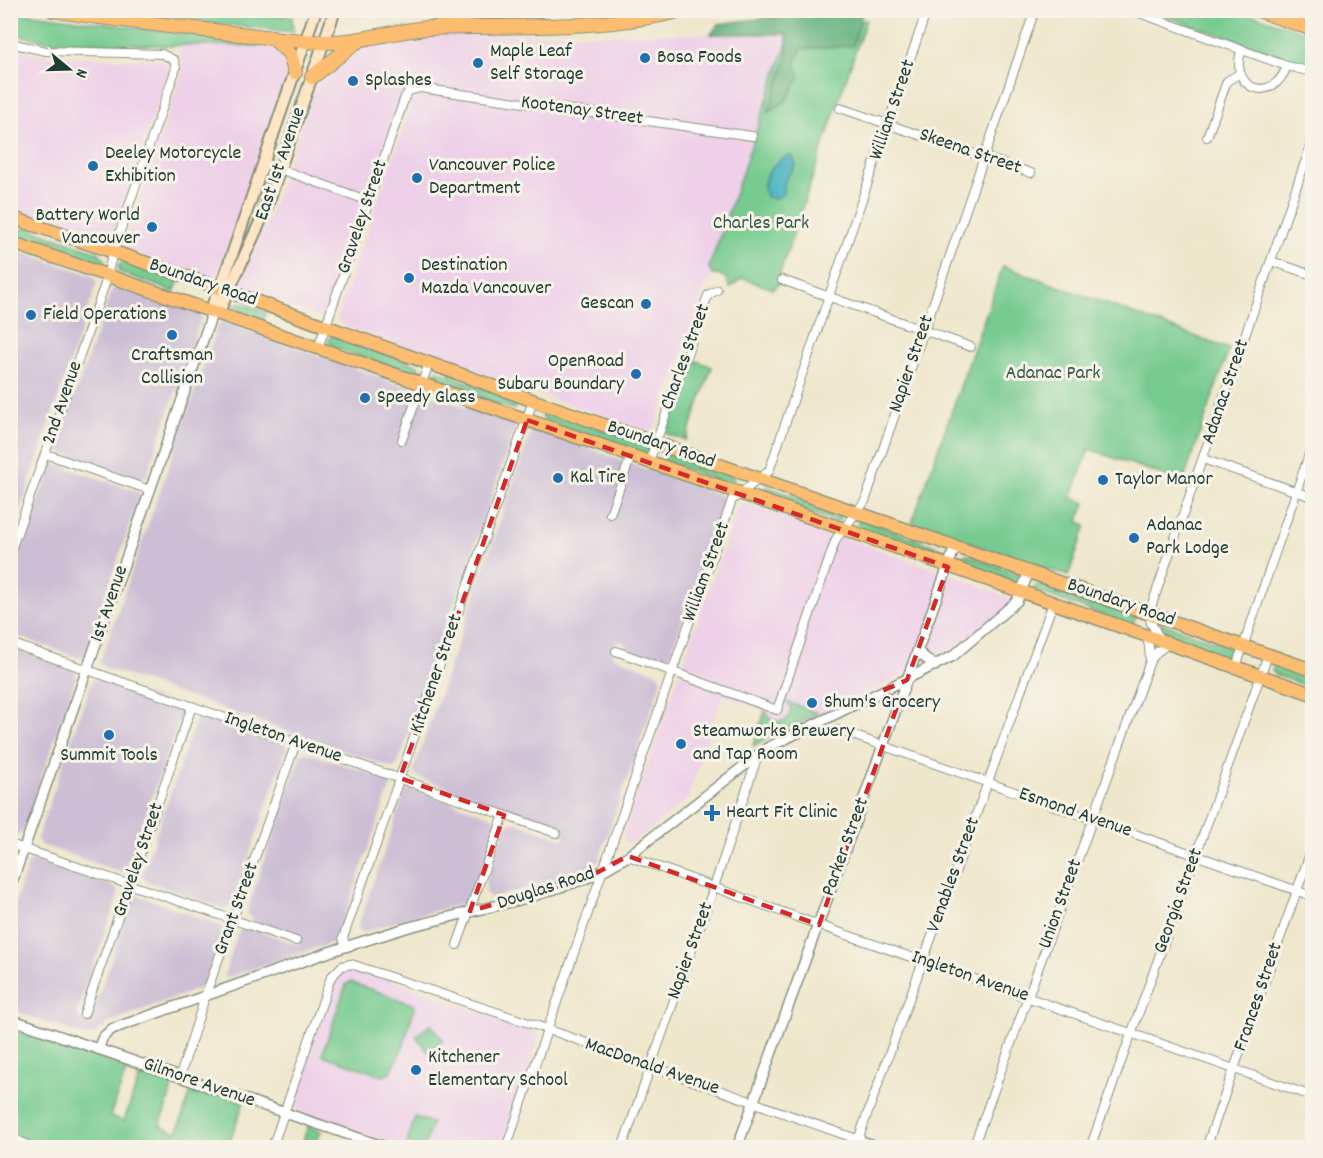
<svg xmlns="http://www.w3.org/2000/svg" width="1323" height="1158" font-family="Dekko,sans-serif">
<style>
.built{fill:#eed0e8}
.industrial{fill:#ccbed4}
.green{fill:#77cb8f;stroke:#4b8462;stroke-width:1.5}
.forest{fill:#61af7a;stroke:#407657;stroke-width:1.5}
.water{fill:#43b1c0;stroke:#31777a;stroke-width:1.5}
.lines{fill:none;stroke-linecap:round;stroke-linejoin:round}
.minor-casing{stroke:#879280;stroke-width:10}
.tertiary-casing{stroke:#879280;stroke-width:12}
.secondary-casing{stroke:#879280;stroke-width:14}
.primary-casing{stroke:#879280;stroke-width:15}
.motorway-casing{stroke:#879280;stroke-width:16}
.minor{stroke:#fff;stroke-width:8}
.tertiary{stroke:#fff;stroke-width:9}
.secondary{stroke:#fee5c5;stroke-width:10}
.primary{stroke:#fcbd6f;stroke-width:12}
.motorway{stroke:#fcbd6f;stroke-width:14}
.marked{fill:none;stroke:#d62828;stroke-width:4.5;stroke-dasharray:12 8;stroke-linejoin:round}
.poi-dot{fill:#1f6fb2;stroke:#f7f3e8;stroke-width:2}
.labels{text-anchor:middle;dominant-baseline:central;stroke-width:6;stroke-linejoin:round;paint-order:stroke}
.poi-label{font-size:20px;fill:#1f3d34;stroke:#f7f3e8;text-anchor:start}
.street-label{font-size:20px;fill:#1f3d34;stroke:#f7f3e8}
.park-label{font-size:20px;fill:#315946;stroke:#f7f3e8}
</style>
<rect width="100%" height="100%" fill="#f7f3e8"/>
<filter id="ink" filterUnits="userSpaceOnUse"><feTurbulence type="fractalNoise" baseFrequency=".0167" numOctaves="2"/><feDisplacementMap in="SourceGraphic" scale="12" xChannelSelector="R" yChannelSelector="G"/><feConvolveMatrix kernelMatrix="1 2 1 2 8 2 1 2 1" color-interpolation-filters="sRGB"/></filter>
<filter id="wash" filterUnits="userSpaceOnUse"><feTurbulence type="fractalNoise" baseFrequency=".008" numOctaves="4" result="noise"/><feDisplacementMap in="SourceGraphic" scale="24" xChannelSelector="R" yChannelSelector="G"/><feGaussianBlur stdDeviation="1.35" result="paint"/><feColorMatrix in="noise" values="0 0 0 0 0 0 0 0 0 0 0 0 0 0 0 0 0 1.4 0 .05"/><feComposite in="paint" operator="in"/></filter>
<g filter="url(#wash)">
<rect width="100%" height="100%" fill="#efe7cc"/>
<g class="built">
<path d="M186 33 274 46 289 65 286 81 220 274 214 279 129 251 124 244 180 79 183 64 179 54Z"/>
<path d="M406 34H790L709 267 713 275 706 284 654 430 648 431 525 389 342 325 338 321 337 316 411 107 400 98 325 315 319 317 248 292 242 287 241 279 268 220 314 89 331 65 349 52Z"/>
<path d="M11 48 49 56 160 60 168 65V72L112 235 108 240 103 241 11 209Z"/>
<path d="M746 504 959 578 1017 601 980 631 933 660 862 696 753 746 765 711 723 695 687 800 634 842 628 843 625 841 623 834 738 507Z"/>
<path d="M350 967 357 968 538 1032 539 1038 501 1147H404L305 1115 293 1106V1101L336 979 342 971Z"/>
</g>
<g class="industrial">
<path d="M11 248 93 276 97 283 11 536Z"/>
<path d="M117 285 198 313 202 316 147 475 142 480 61 452 57 446 112 289Z"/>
<path d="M219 322H223L515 425V429L398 764 393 768 103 667 100 662Z"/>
<path d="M536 430 720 495 724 502 669 658 661 661 628 649 624 642 617 640 612 656 658 673 662 679 598 862 582 871 492 898 486 894V881L506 825 515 822 566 840 561 830 418 777 413 772 531 431Z"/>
<path d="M52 464H56L136 491 140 495 85 655 80 658 11 634V575Z"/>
<path d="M11 648 75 670 77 675 23 831 16 836 10 834Z"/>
<path d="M99 679 178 706 182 712 127 868 121 872 41 845 37 839 91 683 94 680Z"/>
<path d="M200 716 283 742 287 747 232 905 226 909 146 881 142 875 196 719Z"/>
<path d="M305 752 386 779 391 783 390 787 337 938 332 943 225 978 224 975 238 933 242 929 259 931 298 945 300 939 256 923 249 916 247 911 300 756Z"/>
<path d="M409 788 491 816 495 819 496 830 481 875 467 903 411 917 363 932 358 929V926L405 792Z"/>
<path d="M33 860 114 887 118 891V896L77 1011V1016L80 1019 87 1021 92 1016V1009L95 1006 132 901 136 896H140L222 926 223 931 203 987 110 1022 95 1034 86 1036 11 1010V914L28 864Z"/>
</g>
<g class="green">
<path d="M10 11 253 43 258 46 184 45 169 46 47 41 11 33Z"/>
<path d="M1149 11H1242L1312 35V66Z"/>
<path d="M139 12 292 16 293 32 138 15Z"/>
<path d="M866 20 779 276V283L773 289 742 278 730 288 726 278 718 274 713 275 709 268 790 34Z"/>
<path d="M268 170 273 172 255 225 230 279Z"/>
<path d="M25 227 98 252 105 260 102 263 94 264 21 239 18 237 17 231Z"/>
<path d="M127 262 179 280 174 292 119 272 118 265Z"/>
<path d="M1003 266 1229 349 1183 482 1089 449 1071 498 1085 503 1078 522 1086 525 1068 576 912 523Z"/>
<path d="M241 303 266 312 263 322 235 312V306Z"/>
<path d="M331 336H334L419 366 417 374 412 375 335 348 328 341Z"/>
<path d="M694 360 712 367 686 440 667 434V430L691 361Z"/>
<path d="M437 371 517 400V404L514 409 509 408 435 383 432 377Z"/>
<path d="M547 409 648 446 649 451 643 454 545 421 542 416 544 411Z"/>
<path d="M667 453 724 471 732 476 735 484 733 486 664 461 662 455Z"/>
<path d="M766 486 838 512 840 519 837 522 772 500 764 491Z"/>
<path d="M860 519 946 550 943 558 862 531 857 523Z"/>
<path d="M966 554 1020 575 1019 581 1013 584 962 566 959 558Z"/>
<path d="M1048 583 1137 614 1132 626 1031 589 1037 585Z"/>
<path d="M1161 623 1232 647 1234 653 1230 657 1226 658 1170 638 1161 630Z"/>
<path d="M1280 663 1312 675V688L1276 675 1272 671 1275 664Z"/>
<path d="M787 702 818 713 753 746 765 711 772 720 782 722 788 718 791 709Z"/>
<path d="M350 982 415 1005 403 1047 390 1073 383 1076 322 1055 346 985Z"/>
<path d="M431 1024 443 1040 428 1052 416 1036Z"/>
<path d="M10 1030 59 1042 129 1064 110 1116 124 1121 143 1067 175 1079 160 1126 177 1132 193 1085 244 1102 228 1147 45 1148 25 1140 11 1128Z"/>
<path d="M415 1117 432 1123 424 1147 407 1143Z"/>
<path d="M308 1126 321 1131 315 1147H301Z"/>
</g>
<path class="forest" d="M817 11H863L853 46 801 49 795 63 800 77 786 101 768 112 787 58V34H711L719 24Z"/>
<path class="water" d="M792 155 796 165 785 180 783 194C777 199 773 200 766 196 758 179 776 158 792 155Z"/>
</g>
<g filter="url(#ink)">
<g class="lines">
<defs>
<g id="minor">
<path d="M1131 10 1287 66 1312 72"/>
<path d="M10 43 46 51 162 54 174 60 176 68 113 252 105 284 10 553"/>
<path d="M1242 49C1227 89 1273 106 1287 66"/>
<path d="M840 108 1031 173"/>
<path d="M1207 137 1227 81 1239 74"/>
<path d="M263 163 369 201"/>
<path d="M1271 261 1312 275"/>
<path d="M782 280 971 347"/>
<path d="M318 348 405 97 409 91 420 88 752 136"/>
<path d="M402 440 429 363"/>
<path d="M46 454 150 490"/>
<path d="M1203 459 1312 497"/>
<path d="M649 462 708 295 717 290"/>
<path d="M610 514 631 456"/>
<path d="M1146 635 1149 646 1150 660"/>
<path d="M1161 641 1151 623 1149 613 1312 142"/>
<path d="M10 643 556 833"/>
<path d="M616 651 777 710 836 539 865 501 1035 10"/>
<path d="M1236 667 1312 446"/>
<path d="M838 730 1312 896"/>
<path d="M10 844 296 941"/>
<path d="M628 856 827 928 1312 1096"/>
<path d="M457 945 504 815"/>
<path d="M346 947 343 938 533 401"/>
<path d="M84 1014 192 706"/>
<path d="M180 1076 206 994 296 743"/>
<path d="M10 1136 33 1148"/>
<path d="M272 1148 331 977 342 966 351 964 547 1029 882 1148"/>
<path d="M506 1148 732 500 769 471 927 10"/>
<path d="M622 1148 714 887 758 755"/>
<path d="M855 1148 1053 603"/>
<path d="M973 1148 1150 661 1157 652 1169 643"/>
<path d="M1090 1148 1268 655"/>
<path d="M1206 1148 1312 848"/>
</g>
<g id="tertiary">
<path d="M918 652 935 666"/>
<path d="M10 888 210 320V311"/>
<path d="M10 1019 388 1148"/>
<path d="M98 1049 103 1037 112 1029 332 951 409 927 527 898 585 879 602 871 628 856 767 748 953 656 1017 601 1029 572"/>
<path d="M737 1148 955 547"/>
</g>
<g id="secondary">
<path d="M210 311 224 278 316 10"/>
<path d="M218 314 266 209 335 10"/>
</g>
<g id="primary">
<path d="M10 217 185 276 543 404 1312 670"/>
<path d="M10 242 844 529 1312 694"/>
</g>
<g id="motorway">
<path d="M53 10C115 20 177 27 239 34 270 37 302 43 334 42 366 41 397 30 429 28 514 25 600 31 683 10"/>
<path d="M429 10 463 12 541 10"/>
<path d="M1258 10 1312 29"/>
<path d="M1306 10 1312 13"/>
<path d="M272 37 290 54 295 72"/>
<path d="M312 77 359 40"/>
</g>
</defs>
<use href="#minor" class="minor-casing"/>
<use href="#tertiary" class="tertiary-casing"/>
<use href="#secondary" class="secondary-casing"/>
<use href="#primary" class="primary-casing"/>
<use href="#motorway" class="motorway-casing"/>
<use href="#minor" class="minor"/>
<use href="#tertiary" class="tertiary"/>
<use href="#secondary" class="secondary"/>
<use href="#primary" class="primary"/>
<use href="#motorway" class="motorway"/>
</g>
</g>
<path class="marked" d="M527 420 948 567 907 680 882 691 899 701 819 925 628 856 585 879 470 911 504 815 400 778Z"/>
<g class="poi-dot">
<circle cx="645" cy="58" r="6"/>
<circle cx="478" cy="63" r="6"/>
<circle cx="353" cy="81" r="6"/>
<circle cx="93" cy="166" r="6"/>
<circle cx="417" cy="178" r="6"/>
<circle cx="152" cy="227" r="6"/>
<circle cx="409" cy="278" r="6"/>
<circle cx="646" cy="304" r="6"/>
<circle cx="31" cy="315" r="6"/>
<circle cx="172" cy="335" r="6"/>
<circle cx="636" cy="374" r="6"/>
<circle cx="365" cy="398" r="6"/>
<circle cx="558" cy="478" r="6"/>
<circle cx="1103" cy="480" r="6"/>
<circle cx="1134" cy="538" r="6"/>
<circle cx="812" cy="703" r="6"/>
<circle cx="109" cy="735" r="6"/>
<circle cx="681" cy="744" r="6"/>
<path d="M709 804h6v6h6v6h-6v6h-6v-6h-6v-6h6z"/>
<circle cx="416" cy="1070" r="6"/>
</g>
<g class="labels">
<g class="poi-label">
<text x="490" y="52">Maple Leaf<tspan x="490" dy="23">Self Storage</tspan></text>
<text x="657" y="58">Bosa Foods</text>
<text x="365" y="81">Splashes</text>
<text x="105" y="154">Deeley Motorcycle<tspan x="105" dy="23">Exhibition</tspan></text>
<text x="429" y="166">Vancouver Police<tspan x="429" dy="23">Department</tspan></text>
<text x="140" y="216" text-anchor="end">Battery World<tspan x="140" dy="23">Vancouver</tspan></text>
<text x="421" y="266">Destination<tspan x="421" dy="23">Mazda Vancouver</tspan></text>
<text x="634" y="304" text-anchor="end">Gescan</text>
<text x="43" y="315">Field Operations</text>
<text x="172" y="356" text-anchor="middle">Craftsman<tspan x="172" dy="23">Collision</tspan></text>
<text x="624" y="362" text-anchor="end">OpenRoad<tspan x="624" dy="23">Subaru Boundary</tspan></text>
<text x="377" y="398">Speedy Glass</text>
<text x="570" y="478">Kal Tire</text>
<text x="1115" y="480">Taylor Manor</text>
<text x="1146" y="526">Adanac<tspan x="1146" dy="23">Park Lodge</tspan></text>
<text x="824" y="703">Shum's Grocery</text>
<text x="693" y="732">Steamworks Brewery<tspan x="693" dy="23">and Tap Room</tspan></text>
<text x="109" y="756" text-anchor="middle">Summit Tools</text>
<text x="726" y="813">Heart Fit Clinic</text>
<text x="428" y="1058">Kitchener<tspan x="428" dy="23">Elementary School</tspan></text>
</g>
<g class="street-label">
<text transform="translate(893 110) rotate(-71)">William Street</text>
<text transform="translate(582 111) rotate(8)">Kootenay Street</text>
<text transform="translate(970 152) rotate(19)">Skeena Street</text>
<text transform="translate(281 164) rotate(-71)">East 1st Avenue</text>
<text transform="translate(363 217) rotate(-71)">Graveley Street</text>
<text transform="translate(203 283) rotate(19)">Boundary Road</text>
<text transform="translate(686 357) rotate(-70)">Charles Street</text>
<text transform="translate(912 364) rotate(-71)">Napier Street</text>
<text transform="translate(1226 392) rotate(-71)">Adanac Street</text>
<text transform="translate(63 403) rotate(-71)">2nd Avenue</text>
<text transform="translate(661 445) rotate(19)">Boundary Road</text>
<text transform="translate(707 572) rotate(-70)">William Street</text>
<text transform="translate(1121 603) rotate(19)">Boundary Road</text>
<text transform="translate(110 604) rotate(-71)">1st Avenue</text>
<text transform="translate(437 674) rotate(-71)">Kitchener Street</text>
<text transform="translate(283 738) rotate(19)">Ingleton Avenue</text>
<text transform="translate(1075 813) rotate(19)">Esmond Avenue</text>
<text transform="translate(846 847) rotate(-70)">Parker Street</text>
<text transform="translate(139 860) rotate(-71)">Graveley Street</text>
<text transform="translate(954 875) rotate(-70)">Venables Street</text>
<text transform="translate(546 889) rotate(-18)">Douglas Road</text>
<text transform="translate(1179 901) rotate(-70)">Georgia Street</text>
<text transform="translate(1061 904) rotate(-70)">Union Street</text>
<text transform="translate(237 909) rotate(-70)">Grant Street</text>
<text transform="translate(691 951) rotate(-70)">Napier Street</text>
<text transform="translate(970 977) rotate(19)">Ingleton Avenue</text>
<text transform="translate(1259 997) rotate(-71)">Frances Street</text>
<text transform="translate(652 1067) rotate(19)">MacDonald Avenue</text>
<text transform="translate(199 1083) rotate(19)">Gilmore Avenue</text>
</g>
<g class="park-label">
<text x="761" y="224">Charles Park</text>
<text x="1053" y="374">Adanac Park</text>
</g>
</g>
<rect width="1323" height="1158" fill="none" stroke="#f7f3e8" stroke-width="36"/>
<g transform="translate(69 69) rotate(109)" stroke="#f7f3e8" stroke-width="4.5" paint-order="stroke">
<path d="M0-4.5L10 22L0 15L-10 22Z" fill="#1f3d34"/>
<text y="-9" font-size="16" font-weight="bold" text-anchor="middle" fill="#1f3d34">N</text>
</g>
</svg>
